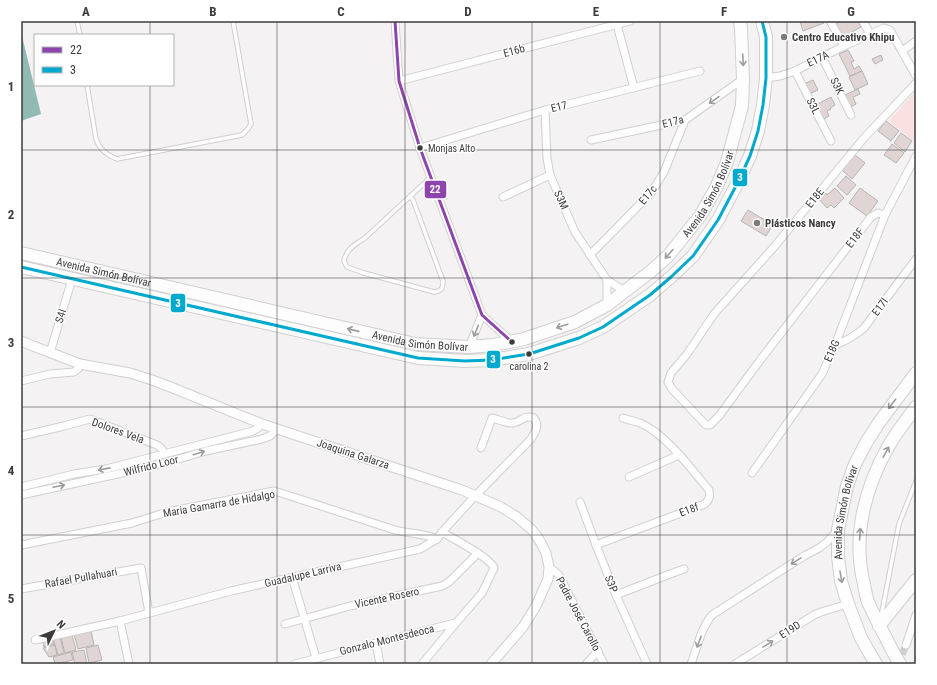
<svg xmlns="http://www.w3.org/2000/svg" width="937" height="685" font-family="'Roboto Condensed',sans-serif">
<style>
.green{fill:#f8e1e0}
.water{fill:#91bab2}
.building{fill:#e0d5d4;stroke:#b5b3b3}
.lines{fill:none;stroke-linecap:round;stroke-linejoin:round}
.minor-tunnel{stroke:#cfcdcd;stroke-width:7;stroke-dasharray:7 3.5;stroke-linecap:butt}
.service-casing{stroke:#d1cfcf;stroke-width:5.5}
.minor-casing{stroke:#d1cfcf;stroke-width:9}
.tertiary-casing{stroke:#d1cfcf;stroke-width:11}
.trunk-casing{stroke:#d1cfcf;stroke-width:14}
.service{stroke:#fdfdfd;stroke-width:3.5}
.minor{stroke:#fdfdfd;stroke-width:7}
.tertiary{stroke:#fdfdfd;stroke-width:9}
.trunk{stroke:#fdfdfd;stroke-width:12}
.bus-1-casing{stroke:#fff;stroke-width:6}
.bus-2-casing{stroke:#fff;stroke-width:6}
.bus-1{stroke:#8e44ad;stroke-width:3}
.bus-2{stroke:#00a9ce;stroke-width:3}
.oneway{stroke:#9d9c9c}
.grid{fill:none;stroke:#3d3b3b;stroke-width:1;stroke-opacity:0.55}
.poi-dot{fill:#7d7b7b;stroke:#fff;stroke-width:1.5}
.bus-dot{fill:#3d3b3b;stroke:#fff;stroke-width:1.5}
.labels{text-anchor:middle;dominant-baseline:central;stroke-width:3;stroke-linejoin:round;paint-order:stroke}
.bus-label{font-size:10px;fill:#3d3b3b;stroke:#fff;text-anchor:start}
.poi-label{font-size:11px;font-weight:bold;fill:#3d3b3b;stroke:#fff;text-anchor:start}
.street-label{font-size:11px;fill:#3d3b3b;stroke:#fff}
.line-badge{stroke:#fff;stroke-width:1.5}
.badge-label{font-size:11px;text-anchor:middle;font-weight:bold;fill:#fff}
.neatline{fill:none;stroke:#3d3b3b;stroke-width:1.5}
.grid-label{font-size:13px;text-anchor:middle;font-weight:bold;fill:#3d3b3b}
</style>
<rect width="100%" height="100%" fill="#f4f2f2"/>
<path class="green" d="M915 92 916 93V134L913 141 889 121Z"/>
<path class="water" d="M21 32 41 114 21 121Z"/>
<g class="building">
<path d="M800 21H823L824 23 803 31Z"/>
<path d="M841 21H858L861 27 843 37 836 24Z"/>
<path d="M848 50 854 61 851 62 854 69 859 66 862 71 850 76 839 54Z"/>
<path d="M881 55 883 60 875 64 872 59Z"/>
<path d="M862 71 868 84 855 90 849 77Z"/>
<path d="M813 80 818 90 809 94 804 84Z"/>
<path d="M858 89 860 94 853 97 856 104 850 107 845 95Z"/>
<path d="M831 97 835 105 830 108 831 109 827 111 829 116 824 119 816 105Z"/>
<path d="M886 121 899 131 891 141 878 131Z"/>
<path d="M901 133 912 141 905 152 894 143Z"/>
<path d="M892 144 904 153 896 163 884 155Z"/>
<path d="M854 154 865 163 852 179 842 170Z"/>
<path d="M846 176 856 185 847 195 837 186Z"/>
<path d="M835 188 844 198 834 208 831 205 827 208 819 199 826 193 827 195Z"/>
<path d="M860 188 878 201 867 216 849 203Z"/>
<path d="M748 210 773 225 766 236 741 221Z"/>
<path d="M91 631 94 645 78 649 74 634Z"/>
<path d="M72 635 76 650 65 653 61 638Z"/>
<path d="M60 637 64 653 58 655 53 639Z"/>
<path d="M52 639 54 644 44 647 43 642Z"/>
<path d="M55 645 57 655 49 657 43 648Z"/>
<path d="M98 645 102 660 89 663 86 648Z"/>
<path d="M84 650 87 664H75L72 652Z"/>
<path d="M71 652 73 660 55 664 53 657Z"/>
</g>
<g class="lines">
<path class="minor-tunnel" d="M898 664 906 645"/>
<defs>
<g id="service">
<path d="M77 21 80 35"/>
<path d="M87 85 96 139C100 150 107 155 117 159L242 135 248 129 251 124 233 21"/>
<path d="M410 196 413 200 443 281C443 289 441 291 434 292L364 273 347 267 344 261C346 249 356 244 365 238L431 177"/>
<path d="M881 617 899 524 916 481"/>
</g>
<g id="minor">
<path d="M395 21 399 81 420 148 482 315 512 342"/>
<path d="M616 21 634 88"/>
<path d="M830 21 844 46"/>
<path d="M863 21 870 34"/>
<path d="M902 51 916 41"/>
<path d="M822 57 851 115"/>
<path d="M795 71 831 141"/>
<path d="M766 78 780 76 795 71 844 46 884 28 890 30 916 76"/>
<path d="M399 81 630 21"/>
<path d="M916 83 864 138 774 247 714 314 687 354 671 373 668 382 672 389 706 425H710L719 416 761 359 871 217 878 213 885 215 916 156"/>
<path d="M545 110 547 158 550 175 575 232 607 280 626 292"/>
<path d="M591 140 685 120 743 79"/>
<path d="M420 148 545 110 700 71"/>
<path d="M503 197 550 175"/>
<path d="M590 255 651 193 664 172 685 120"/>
<path d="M607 305V280"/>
<path d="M835 345C846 341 855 336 864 328L916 259"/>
<path d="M469 347 482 315"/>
<path d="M50 353 72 279"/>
<path d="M21 381 50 374 74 372 78 369 80 364"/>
<path d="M21 436 64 426 86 420 90 419 157 445 161 448 164 453"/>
<path d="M752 473 822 374 835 345 885 215"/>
<path d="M629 477 679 455"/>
<path d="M21 487 74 474 106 469 253 431 258 428 262 424"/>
<path d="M21 495 136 470 165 463 206 451 262 439 270 436 277 429"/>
<path d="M580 502 596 545 616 595 647 664"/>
<path d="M21 545 132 523 167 512 274 491 281 493C319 505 357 518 395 530 409 534 424 533 437 539"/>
<path d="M596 545 705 504C710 499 710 496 709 490 692 470 665 433 640 423 635 421 628 420 623 418"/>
<path d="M549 567 559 575 604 664"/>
<path d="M292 577 316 658"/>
<path d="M21 589 141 568 149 613"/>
<path d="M616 595 670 574 684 569"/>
<path d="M120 621 129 664"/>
<path d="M285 624 350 606 442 586 449 582 478 553"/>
<path d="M35 640 120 621 231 591 420 549 437 539 442 532 475 496 531 439C535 432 540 426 534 418 523 414 521 423 512 423 509 424 497 419 492 418L481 448"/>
<path d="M376 643 380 664"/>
<path d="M906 645 916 615"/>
<path d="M295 664 455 623"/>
<path d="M422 664 456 623 482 593 494 568C491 558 452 538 442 532"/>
<path d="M586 664 598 651"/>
<path d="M691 664C697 648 701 628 712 615L804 556 819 548 827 542 838 530"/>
<path d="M735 664 814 615 821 612 848 604"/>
</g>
<path id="tertiary" d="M21 341 33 346 80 364 130 373 152 380 173 388 262 424 462 490 501 507 517 517 531 529 536 535 541 543 546 553 549 567 548 579 536 606 523 627 491 664"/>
<g id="trunk">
<path id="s1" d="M21 253 415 344 469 347 493 345 524 339 575 322 607 305 650 272 668 256 700 216 716 188 727 162 742 106 743 79 741 28 740 21"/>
<path d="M21 267 418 358 465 361 491 360 529 354 579 338 603 327 650 295 671 277 693 256 718 220 738 182 750 156 758 131 763 105 766 78V37L762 21"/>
<path d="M879 626 916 580"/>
<path id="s2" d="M876 664 861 638 848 604 841 581 838 556V530L847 486 855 464 866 443 878 424 916 373"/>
<path d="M900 664C895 656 891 648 887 640 880 627 874 615 868 602 866 596 865 590 864 584 852 537 865 488 888 447 896 433 906 420 916 407"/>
</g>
</defs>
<use href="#service" class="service-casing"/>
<use href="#minor" class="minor-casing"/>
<use href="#tertiary" class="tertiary-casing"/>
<use href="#trunk" class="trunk-casing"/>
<use href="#service" class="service"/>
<use href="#minor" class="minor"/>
<use href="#tertiary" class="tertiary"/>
<use href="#trunk" class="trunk"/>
<defs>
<path id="bus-1" d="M395 21 399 81 420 148 482 315 512 342"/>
<path id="bus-2" d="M21 267 418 358 465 361 491 360 529 354 579 338 603 327 650 295 671 277 693 256 718 220 738 182 750 156 758 131 763 105 766 78V37L762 21"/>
</defs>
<use href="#bus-1" class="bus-1-casing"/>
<use href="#bus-2" class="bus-2-casing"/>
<use href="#bus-1" class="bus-1"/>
<use href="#bus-2" class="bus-2"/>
</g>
<defs><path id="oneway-shaft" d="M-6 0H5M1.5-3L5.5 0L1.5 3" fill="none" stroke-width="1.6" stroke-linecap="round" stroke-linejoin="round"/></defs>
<g class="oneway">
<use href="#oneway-shaft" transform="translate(743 60) rotate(87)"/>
<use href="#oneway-shaft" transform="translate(714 100) rotate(145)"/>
<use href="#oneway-shaft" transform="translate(669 254) rotate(132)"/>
<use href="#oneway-shaft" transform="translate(562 326) rotate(162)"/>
<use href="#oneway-shaft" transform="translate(353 330) rotate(-167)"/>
<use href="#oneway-shaft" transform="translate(476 331) rotate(112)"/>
<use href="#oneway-shaft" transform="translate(892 404) rotate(127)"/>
<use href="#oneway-shaft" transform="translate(886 452) rotate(-62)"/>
<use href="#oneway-shaft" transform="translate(199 453) rotate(-18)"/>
<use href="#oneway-shaft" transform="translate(104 469) rotate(169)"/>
<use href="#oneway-shaft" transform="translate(59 486) rotate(-12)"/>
<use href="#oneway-shaft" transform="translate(860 534) rotate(-86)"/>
<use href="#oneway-shaft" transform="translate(796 561) rotate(148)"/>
<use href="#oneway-shaft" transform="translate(841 577) rotate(80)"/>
<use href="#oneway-shaft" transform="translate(699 642) rotate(110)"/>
<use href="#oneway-shaft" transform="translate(768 644) rotate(-32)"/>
</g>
<path class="grid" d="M150 21V35M277 21V664M405 21V664M532 21V664M660 21V664M787 21V664M150 85V664M21 150H916M21 278H916M21 407H916M21 535H916"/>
<g class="poi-dot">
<circle cx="784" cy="37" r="4"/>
<circle cx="757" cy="223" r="4"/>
</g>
<g class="bus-dot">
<circle cx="420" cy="148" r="3.5"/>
<circle cx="512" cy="342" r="3.5"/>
<circle cx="529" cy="354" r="3.5"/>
</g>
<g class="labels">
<g class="bus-label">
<text x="428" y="148">Monjas Alto</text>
<text x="529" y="366" text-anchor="middle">carolina 2</text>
</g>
<g class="poi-label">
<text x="792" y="37">Centro Educativo Khipu</text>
<text x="765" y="223">Plásticos Nancy</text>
</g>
<g class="street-label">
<text transform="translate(514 51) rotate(-15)">E16b</text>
<text transform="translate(818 59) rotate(-26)">E17A</text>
<text transform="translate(837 86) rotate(64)">S3K</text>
<text transform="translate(813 106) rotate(64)">S3L</text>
<text transform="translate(559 107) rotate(-14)">E17</text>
<text transform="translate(673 122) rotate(-14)">E17a</text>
<text stroke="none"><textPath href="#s1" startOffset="757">Avenida Simón Bolívar</textPath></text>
<text transform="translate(648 195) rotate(-50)">E17c</text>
<text transform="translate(815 198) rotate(-51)">E18E</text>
<text transform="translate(561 200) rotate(66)">S3M</text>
<text transform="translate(855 238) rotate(-52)">E18F</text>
<text stroke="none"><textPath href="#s1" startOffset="85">Avenida Simón Bolívar</textPath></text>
<text transform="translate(880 307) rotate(-53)">E17l</text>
<text transform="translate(61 316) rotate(-73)">S4I</text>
<text stroke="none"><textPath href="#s1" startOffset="409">Avenida Simón Bolívar</textPath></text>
<text transform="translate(832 351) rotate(-67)">E18G</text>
<text transform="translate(118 431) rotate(20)">Dolores Vela</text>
<text transform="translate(353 454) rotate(18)">Joaquina Galarza</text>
<text transform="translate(151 466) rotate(-14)">Wilfrido Loor</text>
<text transform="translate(219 504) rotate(-10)">Maria Gamarra de Hidalgo</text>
<text transform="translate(689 510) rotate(-21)">E18f</text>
<text stroke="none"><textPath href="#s2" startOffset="160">Avenida Simón Bolívar</textPath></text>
<text transform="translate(303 575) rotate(-13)">Guadalupe Larriva</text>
<text transform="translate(81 578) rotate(-10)">Rafael Pullahuari</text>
<text transform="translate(611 584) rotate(68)">S3P</text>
<text transform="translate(387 598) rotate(-12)">Vicente Rosero</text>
<text transform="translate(578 614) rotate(62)">Padre José Carollo</text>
<text transform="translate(790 630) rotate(-32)">E19D</text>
<text transform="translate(387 640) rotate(-14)">Gonzalo Montesdeoca</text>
</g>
</g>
<g class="line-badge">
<rect x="732" y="168" width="16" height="19" rx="4" fill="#00a9ce"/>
<rect x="424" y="180" width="23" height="19" rx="4" fill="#8e44ad"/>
<rect x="170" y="293" width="16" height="20" rx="4" fill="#00a9ce"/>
<rect x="486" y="350" width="15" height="19" rx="4" fill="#00a9ce"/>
</g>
<g class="badge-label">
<text x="740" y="181">3</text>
<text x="435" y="193">22</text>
<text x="178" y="307">3</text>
<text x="493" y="363">3</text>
</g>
<rect width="937" height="685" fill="none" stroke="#ffffff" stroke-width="44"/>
<rect x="34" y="34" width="140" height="52" fill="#ffffff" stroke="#b1b1b1"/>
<rect x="42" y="47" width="20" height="6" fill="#8e44ad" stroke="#b1b1b1"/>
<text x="70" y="54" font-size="12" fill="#3d3b3b">22</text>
<rect x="42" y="67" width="20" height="6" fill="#00a9ce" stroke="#b1b1b1"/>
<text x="70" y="74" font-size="12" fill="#3d3b3b">3</text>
<g transform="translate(54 631) rotate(47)" stroke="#ffffff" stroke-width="3" paint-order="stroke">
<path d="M0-3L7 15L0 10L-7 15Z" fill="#3d3b3b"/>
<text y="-6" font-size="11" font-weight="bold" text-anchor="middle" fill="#3d3b3b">N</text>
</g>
<rect x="22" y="22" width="893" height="641" class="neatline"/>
<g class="grid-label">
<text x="86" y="16">A</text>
<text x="213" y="16">B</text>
<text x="341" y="16">C</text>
<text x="468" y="16">D</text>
<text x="596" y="16">E</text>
<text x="724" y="16">F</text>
<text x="851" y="16">G</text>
<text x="11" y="91">1</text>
<text x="11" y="219">2</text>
<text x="11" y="347">3</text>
<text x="11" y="475">4</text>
<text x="11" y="603">5</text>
</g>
</svg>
